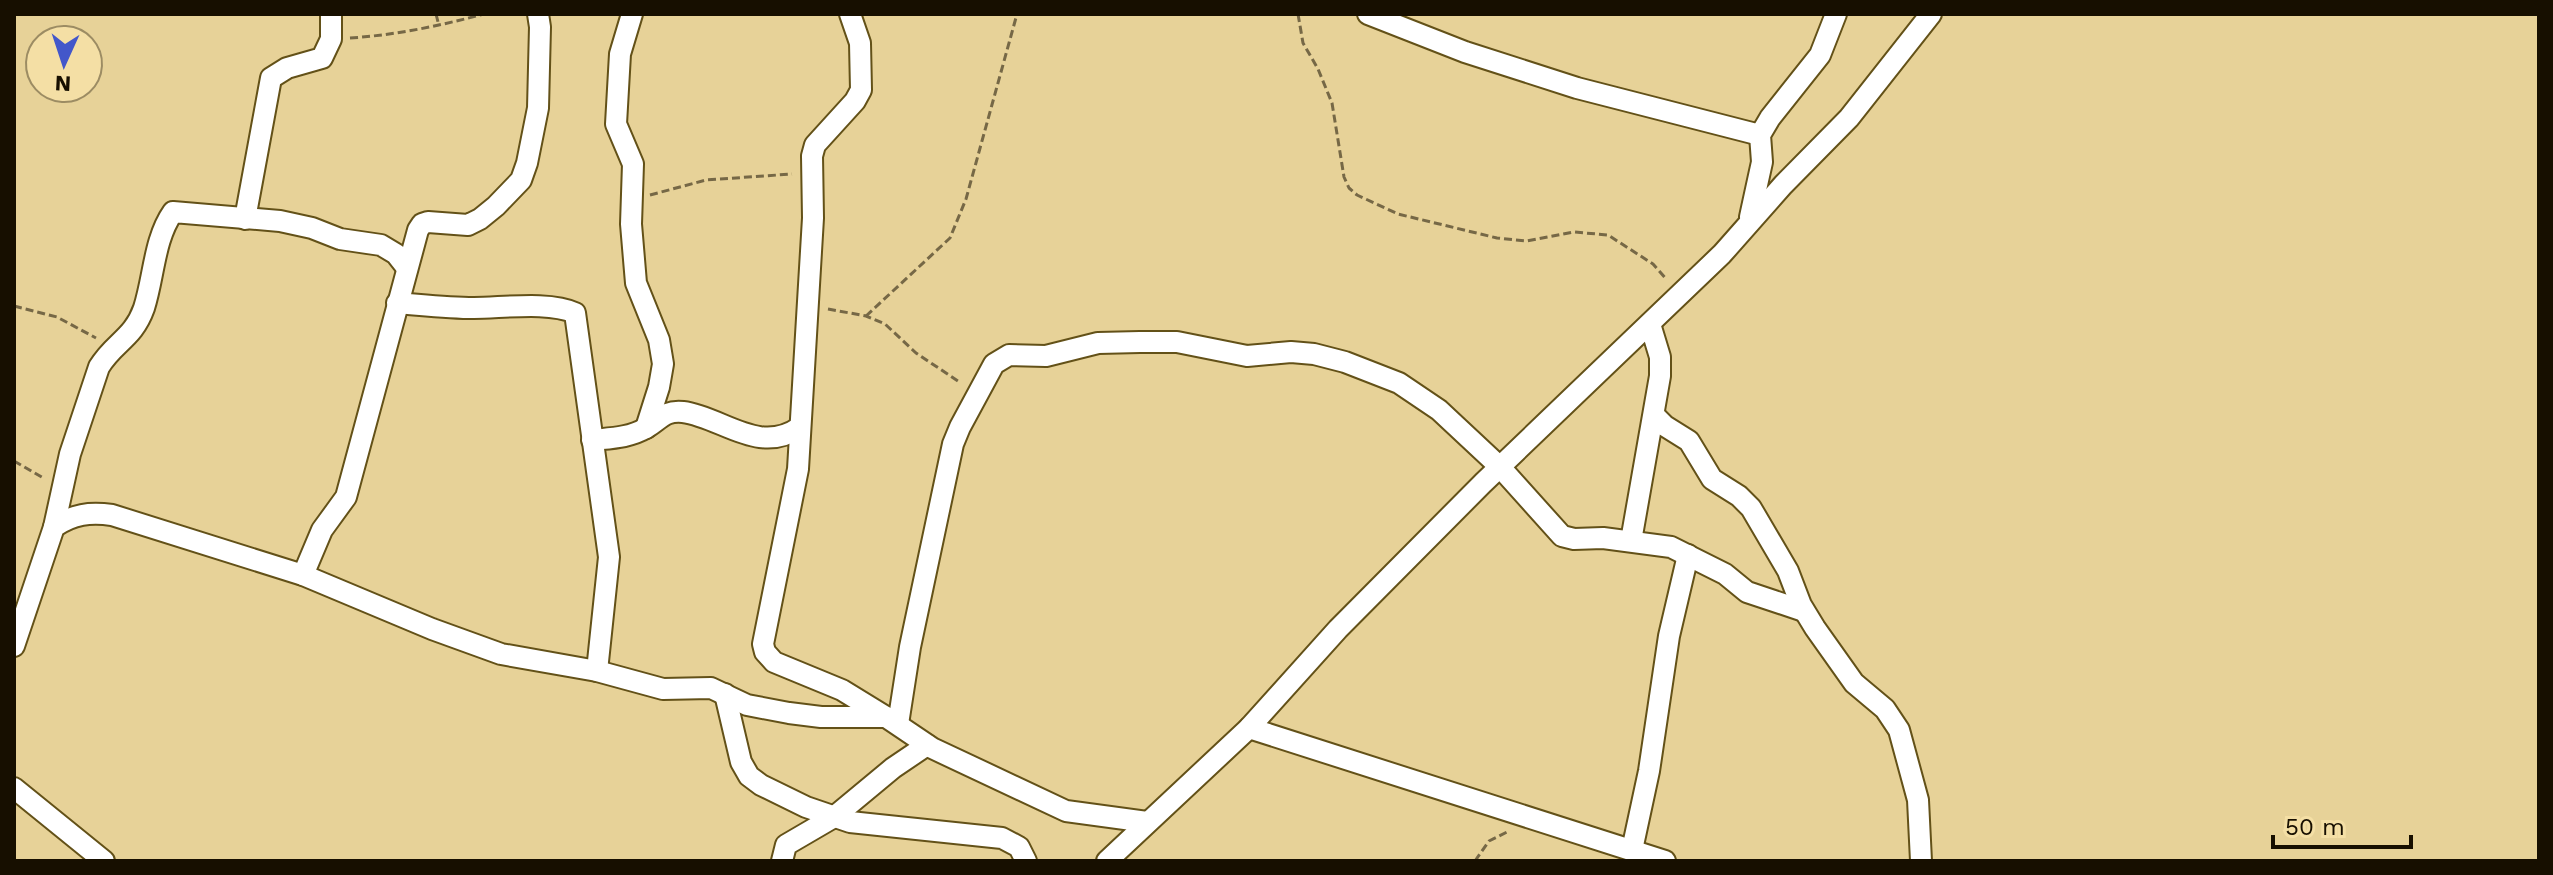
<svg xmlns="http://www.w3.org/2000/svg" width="2553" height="875" font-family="'Work Sans',sans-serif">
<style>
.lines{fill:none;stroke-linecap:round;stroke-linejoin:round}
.minor-casing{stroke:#635118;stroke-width:24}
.path{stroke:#766846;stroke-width:3;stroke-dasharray:8 4;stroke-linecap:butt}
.minor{stroke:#fff;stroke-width:20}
</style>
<rect width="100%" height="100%" fill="#e7d298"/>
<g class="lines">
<defs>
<g id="minor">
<path d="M632 14 620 54 616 124 633 164 631 224 636 283 659 340 663 364 659 387 646 428"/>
<path d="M850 14 860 43 861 90 855 101 815 145 812 156 813 218 798 469 763 644 765 652 774 662 842 690 886 717"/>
<path d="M1368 14 1465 52 1577 88 1760 135"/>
<path d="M1750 217 1762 162 1760 135 1770 118 1820 55 1836 14"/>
<path d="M245 219 271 78 287 68 322 58 331 39V14"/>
<path d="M397 303C423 305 448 308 474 308 502 308 550 301 575 313L609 557 597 671"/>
<path d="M1655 416 1665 426 1689 441 1712 479 1739 496 1751 508 1788 571 1801 605 1815 628 1854 683 1885 709 1899 730 1918 800 1921 861"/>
<path d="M592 440C610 438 629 438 646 428 660 420 664 410 683 412 722 417 759 456 800 427"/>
<path d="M54 527 70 454 99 367C114 342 133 339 144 308 154 277 154 239 173 212L280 221 312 228 340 239 381 245 396 254 407 268"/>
<path d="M1631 541 1660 376V357L1650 324"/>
<path d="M303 575 322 530 346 497 418 230 422 224 428 222 468 225 480 219 496 206 521 180 527 163 538 108 540 27 538 14"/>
<path d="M14 646 54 527C73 514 90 512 112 515L303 575 432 629 501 654 597 671 663 689 711 688 747 705 789 713 821 717H886L932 748 1066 811 1147 822"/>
<path d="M725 694 741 762 749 776 761 785 806 807 850 822 1002 838 1019 847 1026 861"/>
<path d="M898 724 910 647 953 444 960 427 994 364 1009 355 1046 356 1098 343 1140 342H1177L1247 356 1291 352 1314 354 1345 362 1399 383 1439 410 1500 467 1562 536 1574 539 1603 538 1671 547 1725 574 1747 592 1804 611"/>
<path d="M1249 728 1665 861"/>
<path d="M14 788 104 861"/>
<path d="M1632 850 1649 771 1669 636 1688 555"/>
<path d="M782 861 786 845 834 817 893 768 927 745"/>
<path d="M1107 861 1249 728 1338 629 1483 483 1722 254 1783 185 1849 118 1931 14"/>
</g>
</defs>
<use href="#minor" class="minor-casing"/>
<g class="path">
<path d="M436 14 439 26"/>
<path d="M1298 14 1303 43 1318 69 1332 103 1344 177 1349 188 1357 195 1398 214 1497 238 1527 241 1574 232 1608 235 1653 264 1667 280"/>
<path d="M350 38C396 35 439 26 484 14"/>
<path d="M650 195 706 180 792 174"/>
<path d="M14 306 57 317 96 338"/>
<path d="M828 309 866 316 885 324 916 353 961 383"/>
<path d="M866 316 950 238 966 199 1017 14"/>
<path d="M14 461 45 479"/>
<path d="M1475 861 1489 841 1507 832"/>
</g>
<use href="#minor" class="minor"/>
</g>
<rect width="2553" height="875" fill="none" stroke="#170f00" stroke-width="32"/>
<g transform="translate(64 64) rotate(183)"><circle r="38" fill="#f4dfa5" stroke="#9c8c63" stroke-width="2"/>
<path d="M0-6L14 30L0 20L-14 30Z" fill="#4357ca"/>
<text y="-12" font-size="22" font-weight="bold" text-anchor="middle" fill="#170f00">N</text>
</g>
<path d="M2273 835v12h138v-12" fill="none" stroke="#170f00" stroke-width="4"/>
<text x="2285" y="835" font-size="24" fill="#170f00" stroke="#f4dfa5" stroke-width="6" paint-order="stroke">50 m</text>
</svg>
